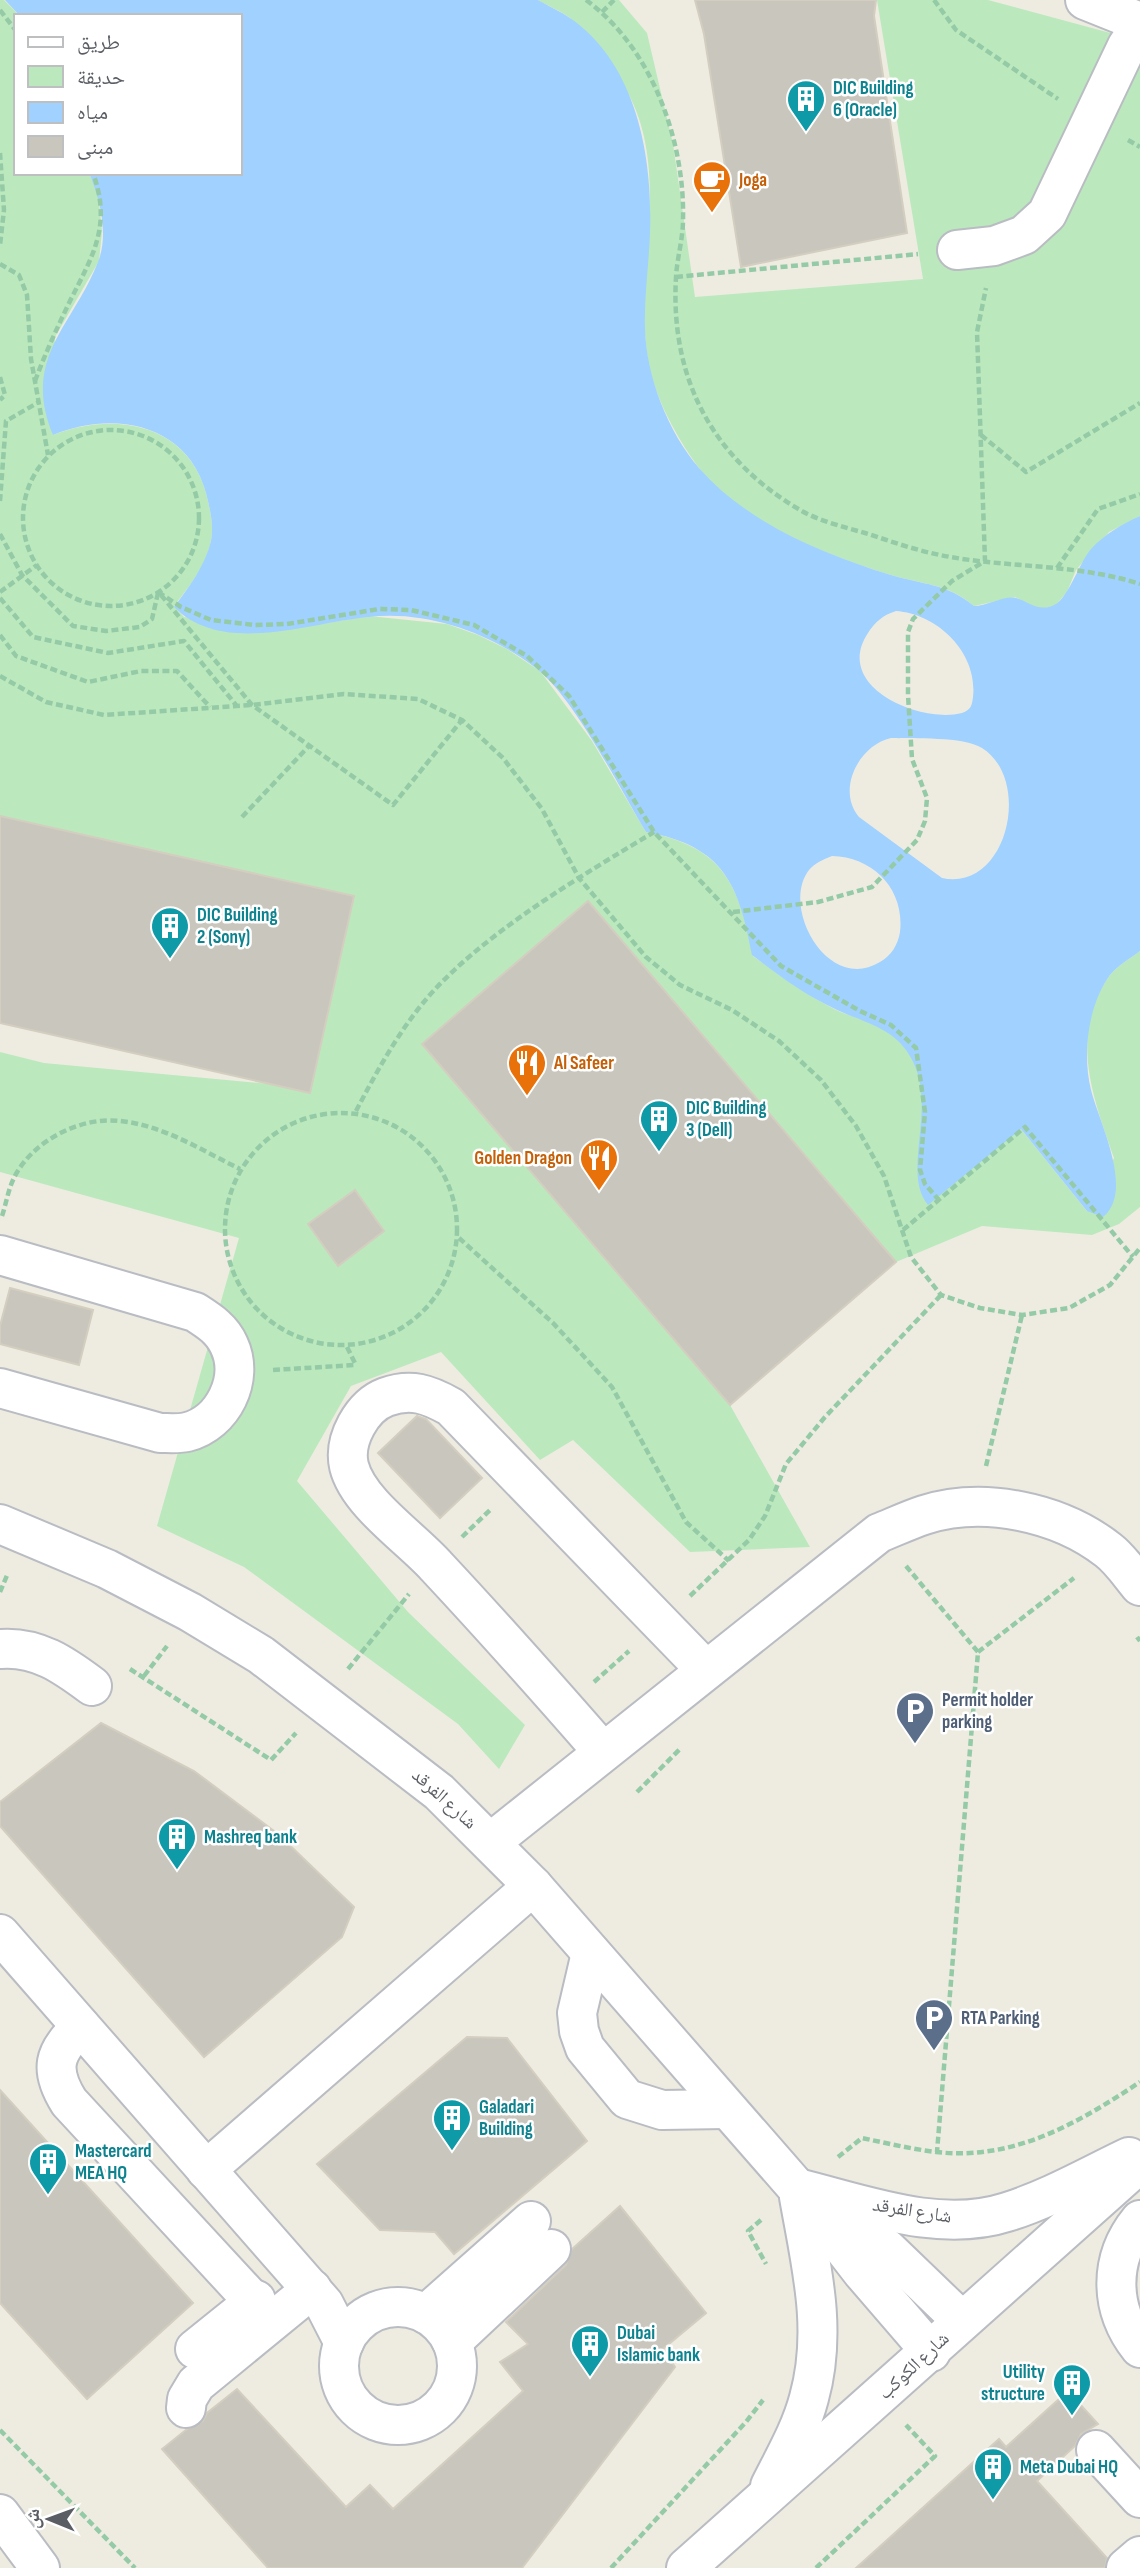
<svg xmlns="http://www.w3.org/2000/svg" width="1140" height="2568" font-family="'Sofia Sans Condensed','Noto Naskh Arabic',sans-serif">
<style>
.green{fill:#bbe9bd}
.water{fill:#a0d1ff;fill-rule:evenodd}
.building{fill:#c9c6be;stroke:#d3cebf;stroke-width:2}
.lines{fill:none;stroke-linecap:round;stroke-linejoin:round}
.minor-casing{stroke:#b9bcc2;stroke-width:42}
.path{stroke:#94caa6;stroke-width:4.5;stroke-dasharray:7 3.5;stroke-linecap:butt}
.minor{stroke:#fff;stroke-width:38}
.labels{text-anchor:middle;dominant-baseline:central;stroke-width:5;stroke-linejoin:round;paint-order:stroke}
.culture-label{font-size:19px;font-weight:bold;fill:#0d838f;stroke:#fff;text-anchor:start}
.food-label{font-size:19px;font-weight:bold;fill:#c56008;stroke:#fff;text-anchor:start}
.service-label{font-size:19px;font-weight:bold;fill:#4e5e75;stroke:#fff;text-anchor:start}
.street-label{font-size:19px;fill:#5a5e64;stroke:#fff}
</style>
<rect width="100%" height="100%" fill="#eeece1"/>
<g class="green">
<path d="M0 0H4L20 16H16V173H89L98 193 102 231 99 261 55 337 53 435C113 411 187 423 206 493 210 509 214 525 211 541 206 566 189 587 174 606L184 617 296 628 369 616 447 624 478 635 507 649 540 671 592 741 646 832C724 847 739 885 753 956 779 975 805 994 834 1009 851 1017 873 1022 889 1032 932 1061 924 1119 918 1162L1021 1129 1087 1211 1114 1158C1093 1098 1068 1034 1110 975 1117 966 1131 958 1140 951V1207L1119 1224 1092 1235 982 1226 896 1262 588 901 422 1044 730 1405 810 1547 690 1552 573 1440 540 1460 441 1352 351 1386 297 1481 408 1612 525 1725 499 1769 458 1724 244 1567 157 1526 239 1238 0 1172V1052L44 1063 303 1087 353 896 0 816Z"/>
<path d="M538 0H619L647 33 673 144 695 297 923 279 877 0H988L1140 41V516L1109 532 1076 570 1067 592 1055 606 1039 609 1015 597 974 606C947 583 924 585 891 575 828 556 735 520 696 464 677 437 658 403 650 370 630 280 674 180 628 93 623 83 613 73 606 64 595 50 584 29 570 18 561 11 548 6 538 0Z"/>
</g>
<path class="water" d="M5 0H538C548 6 560 11 570 18 637 64 653 158 650 232 649 264 644 296 645 328 646 376 668 432 699 468 747 523 823 554 891 575 924 585 946 583 974 606 987 606 1005 595 1016 598 1030 602 1036 611 1052 606 1067 602 1079 563 1091 549 1105 534 1122 524 1140 516V951C1131 958 1117 966 1110 975 1088 1005 1082 1054 1091 1090 1099 1122 1135 1191 1103 1217L1087 1211 1021 1129 928 1205C899 1170 943 1100 906 1050 889 1026 859 1021 833 1008 804 994 778 975 752 955 739 885 724 846 646 832 620 789 575 699 537 669 491 633 427 610 368 617 308 623 223 656 174 607 189 587 205 566 211 541 214 525 210 509 206 493 187 423 113 410 53 435 21 358 73 326 98 262 109 235 100 198 89 173H240V16H20ZM896 611C938 614 978 653 973 697 972 705 971 710 962 713 921 724 832 687 868 633 875 622 883 615 896 611ZM891 738C914 739 963 736 982 748 1033 780 1007 892 942 878L859 817C836 790 859 745 891 738ZM832 856C874 857 905 890 900 932 898 945 891 956 880 962 828 994 780 907 809 870 815 863 824 859 832 856Z"/>
<g class="building">
<path d="M695 0H876L874 16 907 233 741 267 704 34Z"/>
<path d="M0 816 354 896 310 1093 0 1023Z"/>
<path d="M588 901 896 1262 730 1405 422 1044Z"/>
<path d="M355 1190 384 1231 338 1266 308 1224Z"/>
<path d="M10 1288 93 1310 79 1365 0 1344V1326Z"/>
<path d="M417 1416 426 1419 482 1478 440 1518 378 1453Z"/>
<path d="M101 1723 194 1771 278 1834 354 1907 342 1937 204 2057 0 1826V1802Z"/>
<path d="M467 2037 507 2038 587 2141 454 2254 435 2232 380 2230 317 2164Z"/>
<path d="M0 2090 193 2303 87 2399 0 2303Z"/>
<path d="M620 2206 706 2313 663 2349 675 2367 522 2568H268L162 2449 187 2429 203 2421 207 2413 237 2389 346 2507 370 2485 393 2509 523 2391 500 2362 528 2344 506 2322 566 2265 572 2249Z"/>
<path d="M1068 2391 1098 2424 1081 2434 1075 2446 1037 2481 1107 2558 1105 2568H856L999 2439 1006 2447Z"/>
</g>
<g class="lines">
<defs>
<g id="minor">
<path d="M1085 0 1140 22"/>
<path d="M957 250 994 246 1024 235 1047 214 1127 46 1140 27"/>
<path d="M0 1255 195 1312C209 1321 222 1329 229 1345 245 1379 223 1423 187 1432 179 1434 168 1433 160 1433L0 1388"/>
<path d="M0 1524 107 1569 190 1612 261 1655 439 1792 533 1886 797 2188 862 2272 931 2352"/>
<path d="M0 1649C37 1646 64 1665 92 1686"/>
<path d="M603 1752C548 1689 493 1627 436 1566 411 1538 358 1503 349 1466 343 1440 362 1406 386 1397 411 1388 428 1394 451 1407L706 1670"/>
<path d="M491 1842 879 1533C894 1527 909 1520 924 1515 984 1496 1059 1512 1108 1550 1120 1559 1130 1574 1140 1586"/>
<path d="M0 1934 324 2304 344 2343"/>
<path d="M591 1953 577 2013 579 2031 585 2048 627 2099 662 2110 726 2109"/>
<path d="M81 2027C53 2052 49 2070 69 2102L254 2302"/>
<path d="M206 2170 533 1886"/>
<path d="M797 2188C863 2204 939 2234 1007 2212 1049 2199 1089 2176 1129 2157"/>
<path d="M823 2204 886 2248 962 2321"/>
<path d="M1140 2220C1108 2259 1109 2309 1140 2348"/>
<circle cx="398" cy="2366" r="59"/>
<path d="M426 2314 531 2221"/>
<path d="M452 2342 551 2249"/>
<path d="M195 2349 256 2300"/>
<path d="M186 2408 187 2399 196 2384 312 2289"/>
<path d="M1096 2450 1140 2498"/>
<path d="M770 2486C784 2458 801 2429 809 2398 828 2330 811 2265 799 2197"/>
<path d="M0 2514 40 2568"/>
<path d="M686 2568 1140 2163"/>
<path d="M1126 2568 1140 2556"/>
</g>
</defs>
<use href="#minor" class="minor-casing"/>
<g class="path">
<path d="M586 0C652 48 685 141 683 220 683 239 677 258 676 277 670 379 713 459 800 510 819 521 844 527 865 533 887 540 909 548 931 553 999 569 1072 562 1140 584"/>
<path d="M934 0 956 30 1058 99"/>
<path d="M0 10 16 31"/>
<path d="M602 12 614 0"/>
<path d="M1128 140 1140 147"/>
<path d="M0 153 4 210 0 245"/>
<path d="M0 264 19 275 27 295 31 359 48 455"/>
<path d="M676 277 918 254"/>
<path d="M0 377 5 395 0 400"/>
<path d="M35 381C45 354 57 328 70 301 93 255 112 226 93 173"/>
<circle cx="111" cy="518" r="88"/>
<path d="M981 435 1026 472 1140 403"/>
<path d="M0 501 6 421 39 402"/>
<path d="M0 534 22 575 73 626 106 631 140 627 152 619 158 593"/>
<path d="M1057 568 1098 509 1140 494"/>
<path d="M0 592 37 565"/>
<path d="M158 592 181 607 211 620 255 625 287 624 379 609 411 610 474 625 527 656 569 696 654 832 781 966 860 1011 891 1025 916 1048 925 1112 920 1170 925 1184 938 1199"/>
<path d="M161 595 252 705 393 805 462 720"/>
<path d="M0 598 33 637 108 653 184 641 236 705"/>
<path d="M0 635 16 656 88 682 141 671H177L210 707"/>
<path d="M0 676 46 702 104 715 252 705 344 694 418 699 462 720 503 758 542 809 579 878 646 957 680 985 732 1010 779 1041 821 1080 856 1126 884 1176 911 1257 941 1295 980 1308 1022 1315 1069 1308 1110 1285 1140 1248"/>
<path d="M242 817 309 746"/>
<path d="M733 912 818 902 872 887 917 840 925 821 927 798 912 759 908 695V632L913 619 952 581 985 561 977 332 986 288"/>
<path d="M356 1111C376 1073 396 1036 423 1003 477 937 581 876 654 832"/>
<circle cx="341" cy="1229" r="116"/>
<path d="M2 1216C6 1204 8 1191 13 1180 30 1142 80 1116 120 1121 163 1125 203 1151 240 1169"/>
<path d="M903 1230 1025 1127 1133 1257"/>
<path d="M459 1238 553 1323 612 1387 686 1522 729 1561"/>
<path d="M347 1347 356 1365"/>
<path d="M273 1370 355 1365"/>
<path d="M986 1466 1022 1315"/>
<path d="M462 1537 491 1509"/>
<path d="M906 1566 978 1652 937 2152"/>
<path d="M0 1592 8 1573"/>
<path d="M690 1596 749 1540 765 1516 786 1464 825 1417 941 1295"/>
<path d="M1137 1637 1140 1641"/>
<path d="M978 1652 1074 1578"/>
<path d="M130 1669 271 1760 296 1733"/>
<path d="M348 1669 409 1594"/>
<path d="M144 1676 167 1646"/>
<path d="M594 1682 629 1651"/>
<path d="M637 1792 680 1749"/>
<path d="M838 2157 862 2138C886 2143 911 2149 936 2152 1014 2161 1078 2123 1140 2082"/>
<path d="M761 2220 748 2231 766 2264"/>
<path d="M0 2430 135 2568"/>
<path d="M611 2568 746 2422 763 2400"/>
<path d="M816 2568 935 2456 906 2425"/>
</g>
<use href="#minor" class="minor"/>
</g>
<defs>
<symbol id="building-pin" viewBox="-11 -11 22 30"><path d="M0 17L-7.5 6A9.5 9.5 0 1 1 7.5 6Z" fill="#0f9aa8" stroke="#fff"/><path d="M-4-6H4V6H1V3H-1V6H-4ZM-2.5-4.3h1.7v1.8h-1.7ZM.8-4.3h1.7v1.8H.8ZM-2.5-1h1.7V.8h-1.7ZM.8-1h1.7V.8H.8Z" fill="#fff"/></symbol>
<symbol id="cafe-pin" viewBox="-11 -11 22 30"><path d="M0 17L-7.5 6A9.5 9.5 0 1 1 7.5 6Z" fill="#e8710a" stroke="#fff"/><path d="M-5.5-4.5H6V0H3Q3 3.5 0 3.5H-2.5Q-5.5 3.5-5.5 0ZM3-3.2v2h1.7v-2ZM-6 4.5H4V6H-6Z" fill="#fff"/></symbol>
<symbol id="restaurant-pin" viewBox="-11 -11 22 30"><path d="M0 17L-7.5 6A9.5 9.5 0 1 1 7.5 6Z" fill="#e8710a" stroke="#fff"/><path d="M-5-6h1v4h1v-4h1v4h1v-4h1v5L-1.5 .5V6h-2V.5L-5-1ZM5-6V6H3V1.5H1.5Q1.5-4 5-6Z" fill="#fff"/></symbol>
<symbol id="parking-pin" viewBox="-11 -11 22 30"><path d="M0 17L-7.5 6A9.5 9.5 0 1 1 7.5 6Z" fill="#5c6f8a" stroke="#fff"/><path d="M-3.5-5.5H1a3.5 3.5 0 0 1 0 7H-1V5.5H-3.5ZM-1-3.4V-.6H.8a1.4 1.4 0 0 0 0-2.8Z" fill="#fff"/></symbol>
</defs>
<g fill-rule="evenodd">
<use href="#building-pin" x="784" y="77" width="44" height="60"/>
<use href="#cafe-pin" x="690" y="158" width="44" height="60"/>
<use href="#building-pin" x="148" y="904" width="44" height="60"/>
<use href="#restaurant-pin" x="505" y="1041" width="44" height="60"/>
<use href="#building-pin" x="637" y="1097" width="44" height="60"/>
<use href="#restaurant-pin" x="577" y="1136" width="44" height="60"/>
<use href="#parking-pin" x="893" y="1689" width="44" height="60"/>
<use href="#building-pin" x="155" y="1815" width="44" height="60"/>
<use href="#parking-pin" x="912" y="1996" width="44" height="60"/>
<use href="#building-pin" x="430" y="2096" width="44" height="60"/>
<use href="#building-pin" x="26" y="2140" width="44" height="60"/>
<use href="#building-pin" x="568" y="2322" width="44" height="60"/>
<use href="#building-pin" x="1050" y="2361" width="44" height="60"/>
<use href="#building-pin" x="971" y="2445" width="44" height="60"/>
</g>
<g class="labels">
<g class="culture-label">
<text x="833" y="88">DIC Building<tspan x="833" dy="22">6 (Oracle)</tspan></text>
<text x="197" y="915">DIC Building<tspan x="197" dy="22">2 (Sony)</tspan></text>
<text x="686" y="1108">DIC Building<tspan x="686" dy="22">3 (Dell)</tspan></text>
<text x="204" y="1837">Mashreq bank</text>
<text x="479" y="2107">Galadari<tspan x="479" dy="22">Building</tspan></text>
<text x="75" y="2151">Mastercard<tspan x="75" dy="22">MEA HQ</tspan></text>
<text x="617" y="2333">Dubai<tspan x="617" dy="22">Islamic bank</tspan></text>
<text x="1045" y="2372" text-anchor="end">Utility<tspan x="1045" dy="22">structure</tspan></text>
<text x="1020" y="2467">Meta Dubai HQ</text>
</g>
<g class="food-label">
<text x="739" y="180">Joga</text>
<text x="554" y="1063">Al Safeer</text>
<text x="572" y="1158" text-anchor="end">Golden Dragon</text>
</g>
<g class="service-label">
<text x="942" y="1700">Permit holder<tspan x="942" dy="22">parking</tspan></text>
<text x="961" y="2018">RTA Parking</text>
</g>
<g class="street-label">
<text transform="translate(444 1799) rotate(42)">شارع الفرقد</text>
<text transform="translate(912 2211) rotate(9)">شارع الفرقد</text>
<text transform="translate(914 2366) rotate(-43)">شارع الكوكب</text>
</g>
</g>
<rect x="14" y="14" width="228" height="161" fill="#ffffff" stroke="#bdbfc1" stroke-width="2"/>
<rect x="28" y="37" width="35" height="10" fill="#ffffff" stroke="#bdbfc1" stroke-width="2"/>
<text x="77" y="49" font-size="21" fill="#5a5e64">طريق</text>
<rect x="28" y="66" width="35" height="21" fill="#bbe9bd" stroke="#bdbfc1" stroke-width="2"/>
<text x="77" y="84" font-size="21" fill="#5a5e64">حديقة</text>
<rect x="28" y="102" width="35" height="21" fill="#a0d1ff" stroke="#bdbfc1" stroke-width="2"/>
<text x="77" y="119" font-size="21" fill="#5a5e64">مياه</text>
<rect x="28" y="136" width="35" height="21" fill="#c9c6be" stroke="#bdbfc1" stroke-width="2"/>
<text x="77" y="154" font-size="21" fill="#5a5e64">مبنى</text>
<g transform="translate(49 2519) rotate(271)" stroke="#ffffff" stroke-width="5" paint-order="stroke">
<path d="M0-5L12 26L0 18L-12 26Z" fill="#5a5e64"/>
<text y="-10" font-size="19" font-weight="bold" text-anchor="middle" fill="#5a5e64">ش</text>
</g>
</svg>
